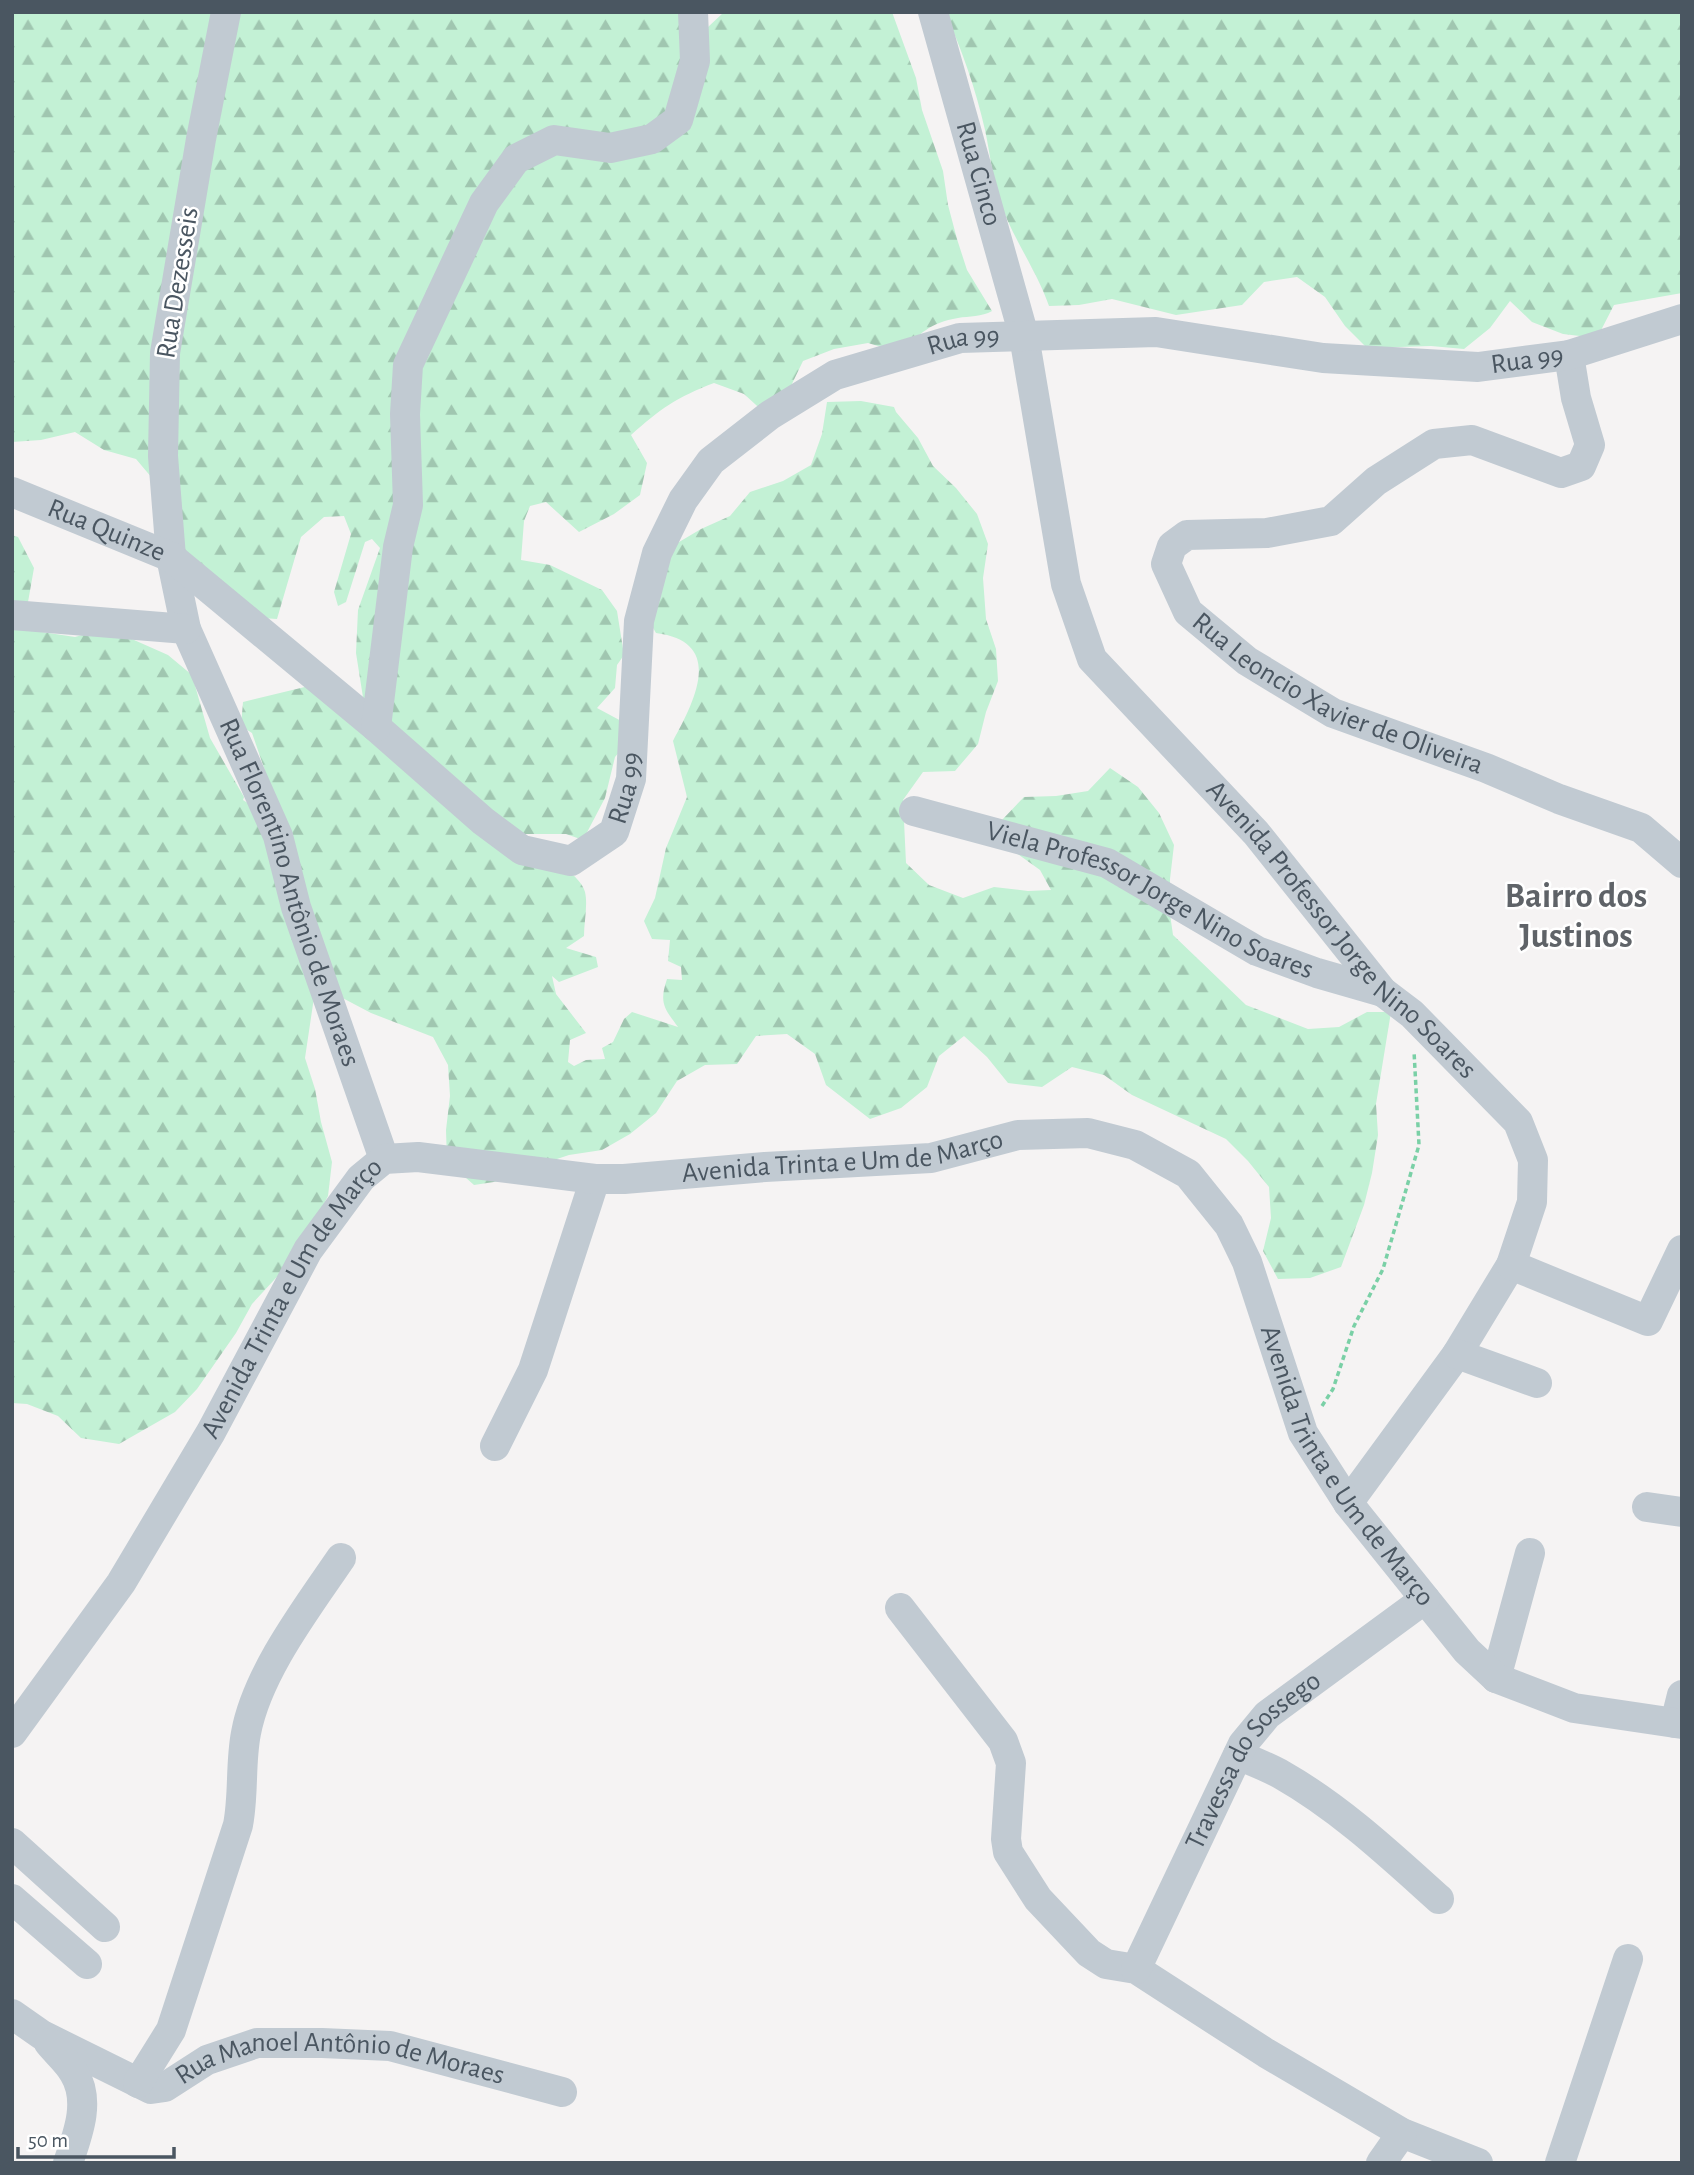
<svg xmlns="http://www.w3.org/2000/svg" width="1694" height="2175" font-family="'Alegreya Sans',sans-serif">
<style>
.forest{fill:url(#forest-firs)}
.lines{fill:none;stroke-linecap:round;stroke-linejoin:round}
.path{stroke:#7ad0a6;stroke-width:3.5;stroke-dasharray:5 3.5;stroke-linecap:butt}
.minor{stroke:#c1cad2;stroke-width:30}
.labels{text-anchor:middle;dominant-baseline:central;stroke-width:5;stroke-linejoin:round;paint-order:stroke}
.street-label{font-size:28px;fill:#4a5661;stroke:#fff}
.district-label{font-size:35px;font-weight:bold;fill:#5f6368;stroke:#fff}
</style>
<defs>
<pattern id="forest-firs" width="22" height="20" patternUnits="userSpaceOnUse" patternTransform="scale(1.75)"><rect width="22" height="20" fill="#c3f1d5"/><path d="M5 1l3.5 6h-7zM16 11l3.5 6h-7z" fill="#a0c6b0"/></pattern>
</defs>
<rect width="100%" height="100%" fill="#f5f3f3"/>
<g class="forest">
<path d="M12 12H679L690 44 724 12H892L916 78 922 110 943 171 948 205 957 239 967 270 992 311C982 317 969 316 958 318 930 323 920 333 901 353L868 343 834 349 803 361 789 390 768 416 744 394 714 383C677 397 660 409 631 435L647 463 640 495 614 514 579 532 546 502 530 506 524 521 521 560 550 565 602 590 617 611 624 655 617 665 615 688 597 708 638 730 615 757 605 798 583 840 566 834H520C534 845 582 875 585 892 588 905 584 922 584 936L566 948 596 957 598 967 559 982 552 976 556 994 586 1033 570 1040 568 1062 574 1066 586 1060 605 1059 602 1048 613 1042 624 1019 632 1012 678 1027C664 1008 659 1003 667 979L682 980 681 967 668 961 670 940 652 939 644 921 655 898 666 848 687 797 673 741C694 702 726 642 656 633L645 614 674 545 701 529 730 516 750 492 783 481 811 465 822 434 827 402 861 401 894 407 896 412 918 438 933 466 956 488 977 514 988 544 983 578 986 619 996 649 998 681 986 712 978 744 955 771 923 772 903 800 906 863 929 885 963 898 994 887 1028 891 1051 890 1040 870 1012 850 1002 820 1024 797 1056 796 1088 791 1110 768 1138 787 1159 813 1174 845 1170 879V914L1173 935 1246 1005 1308 1029 1339 1027 1367 1012H1391L1376 1104 1378 1135 1372 1173 1364 1205 1341 1267 1310 1278 1278 1279 1263 1251 1271 1218 1269 1187 1248 1161 1226 1139 1132 1095 1104 1075 1072 1067 1042 1087 1008 1083 987 1057 964 1036 939 1056 927 1087 901 1108 870 1119 826 1085 815 1054 787 1034 756 1036 737 1064 705 1065 677 1081 656 1113 630 1134 602 1150 569 1155 539 1165 507 1180 474 1185 447 1161 446 1130 450 1096 448 1065 433 1037 371 1013 316 984 305 1058 315 1089 321 1122 332 1162 328 1196 297 1255 252 1304 236 1333 197 1389 175 1412 119 1444 81 1438 58 1416 27 1404 12 1403V535L18 537 34 568 28 602 42 632 75 637 107 628 168 655 192 675 210 738 244 797 243 800 267 815 273 794 252 733 241 726 243 702 313 685 365 710 356 653 358 610 380 548 372 539 365 542 346 602 338 606 334 592 351 534 344 516 324 517 301 537 277 619 246 617 188 581 158 485 136 459 104 450 75 432 41 440 12 442Z"/>
<path d="M945 12H1682V293L1614 305 1597 338 1563 334 1532 322 1510 301 1490 328 1464 349 1431 346 1367 348 1345 326 1325 297 1297 277 1264 282 1242 305 1176 315 1112 299 1079 305 1049 306C1036 268 1011 237 999 198 992 176 990 153 985 130 976 90 962 50 945 12Z"/>
</g>
<g class="lines">
<path class="path" d="M1322 1406 1333 1389 1354 1326 1383 1269 1419 1145 1414 1051"/>
<g class="minor">
<path id="s1" d="M226 12 201 139 165 353 163 456 171 557 186 629 278 836 296 907 384 1159"/>
<path id="s2" d="M933 12 1024 336 1066 584 1092 659 1256 833 1383 992 1412 1014 1518 1122 1533 1160 1532 1202 1511 1265 1457 1354 1348 1503"/>
<path id="s3" d="M1569 355 1576 398 1590 445 1581 466 1561 473 1472 440 1434 444 1376 481 1331 521 1267 533 1187 535 1172 546 1166 564 1188 612 1247 661 1333 713 1486 768 1559 799 1641 828 1682 863"/>
<path id="s4" d="M12 492 171 557 376 727 483 821 522 850 571 861 614 832 631 779 639 621 657 553 683 500 711 461 770 415 835 375 960 338 1156 332 1323 358 1478 367 1569 355 1682 319"/>
<path d="M12 615 186 629"/>
<path d="M376 727 398 547 408 505 405 414 408 365 484 203 516 159 554 140 610 148 652 139 678 120 695 61 693 12"/>
<path id="s5" d="M914 811 1107 863 1257 951 1317 973 1383 992"/>
<path d="M1511 1265 1648 1321 1682 1250"/>
<path d="M1457 1354 1537 1383"/>
<path d="M495 1446 533 1370 595 1179"/>
<path d="M1647 1507 1682 1512"/>
<path d="M900 1608 1003 1741 1011 1763 1006 1839 1008 1852 1038 1899 1089 1953 1106 1964 1136 1969 1266 2053 1402 2133 1478 2163"/>
<path d="M1496 1678 1530 1553"/>
<path d="M1675 1723 1682 1695"/>
<path id="s6" d="M12 1733 121 1583 211 1432 308 1250 361 1178 384 1159 418 1157 595 1179H624L765 1167 931 1158 1018 1135 1088 1133 1135 1145 1188 1174 1229 1225 1247 1262 1303 1433 1348 1503 1467 1651 1496 1678 1574 1708 1682 1724"/>
<path d="M1238 1755C1252 1761 1268 1767 1282 1775 1340 1808 1390 1855 1439 1899"/>
<path d="M12 1843 105 1927"/>
<path d="M12 1899 87 1964"/>
<path id="s7" d="M1136 1969 1243 1744 1267 1715 1425 1599"/>
<path id="s8" d="M12 2014 42 2035 151 2089 165 2087 207 2060 257 2043H322L390 2046 562 2092"/>
<path d="M49 2043C57 2053 68 2062 74 2073 91 2101 78 2134 68 2163"/>
<path d="M138 2083 171 2030 238 1825C244 1794 240 1764 246 1733 257 1673 307 1608 341 1558"/>
<path d="M1381 2163 1402 2133"/>
<path d="M1560 2163 1628 1959"/>
</g>
</g>
<g class="labels">
<g class="street-label">
<text stroke="none"><textPath href="#s2" startOffset="168">Rua Cinco</textPath></text>
<text transform="translate(178 283) rotate(-81)">Rua Dezesseis</text>
<text stroke="none"><textPath href="#s4" startOffset="1407">Rua 99</textPath></text>
<text stroke="none"><textPath href="#s4" startOffset="1974">Rua 99</textPath></text>
<text stroke="none"><textPath href="#s4" startOffset="102">Rua Quinze</textPath></text>
<text stroke="none"><textPath href="#s3" startOffset="807">Rua Leoncio Xavier de Oliveira</textPath></text>
<text stroke="none"><textPath href="#s4" startOffset="777">Rua 99</textPath></text>
<text stroke="none"><textPath href="#s1" startOffset="908">Rua Florentino Antônio de Moraes</textPath></text>
<text stroke="none"><textPath href="#s5" startOffset="254">Viela Professor Jorge Nino Soares</textPath></text>
<text stroke="none"><textPath href="#s2" startOffset="1036">Avenida Professor Jorge Nino Soares</textPath></text>
<text stroke="none"><textPath href="#s6" startOffset="1148">Avenida Trinta e Um de Março</textPath></text>
<text stroke="none"><textPath href="#s6" startOffset="518">Avenida Trinta e Um de Março</textPath></text>
<text stroke="none"><textPath href="#s6" startOffset="1841">Avenida Trinta e Um de Março</textPath></text>
<text stroke="none"><textPath href="#s7" startOffset="242">Travessa do Sossego</textPath></text>
<text stroke="none"><textPath href="#s8" startOffset="357">Rua Manoel Antônio de Moraes</textPath></text>
</g>
<g class="district-label">
<text x="1576" y="896">Bairro dos<tspan x="1576" dy="40">Justinos</tspan></text>
</g>
</g>
<rect width="1694" height="2175" fill="none" stroke="#4a5661" stroke-width="28"/>
<path d="M18 2147v10h156v-10" fill="none" stroke="#4a5661" stroke-width="3.5"/>
<text x="28" y="2147" font-size="21" fill="#4a5661" stroke="#ffffff" stroke-width="5" paint-order="stroke">50 m</text>
</svg>
